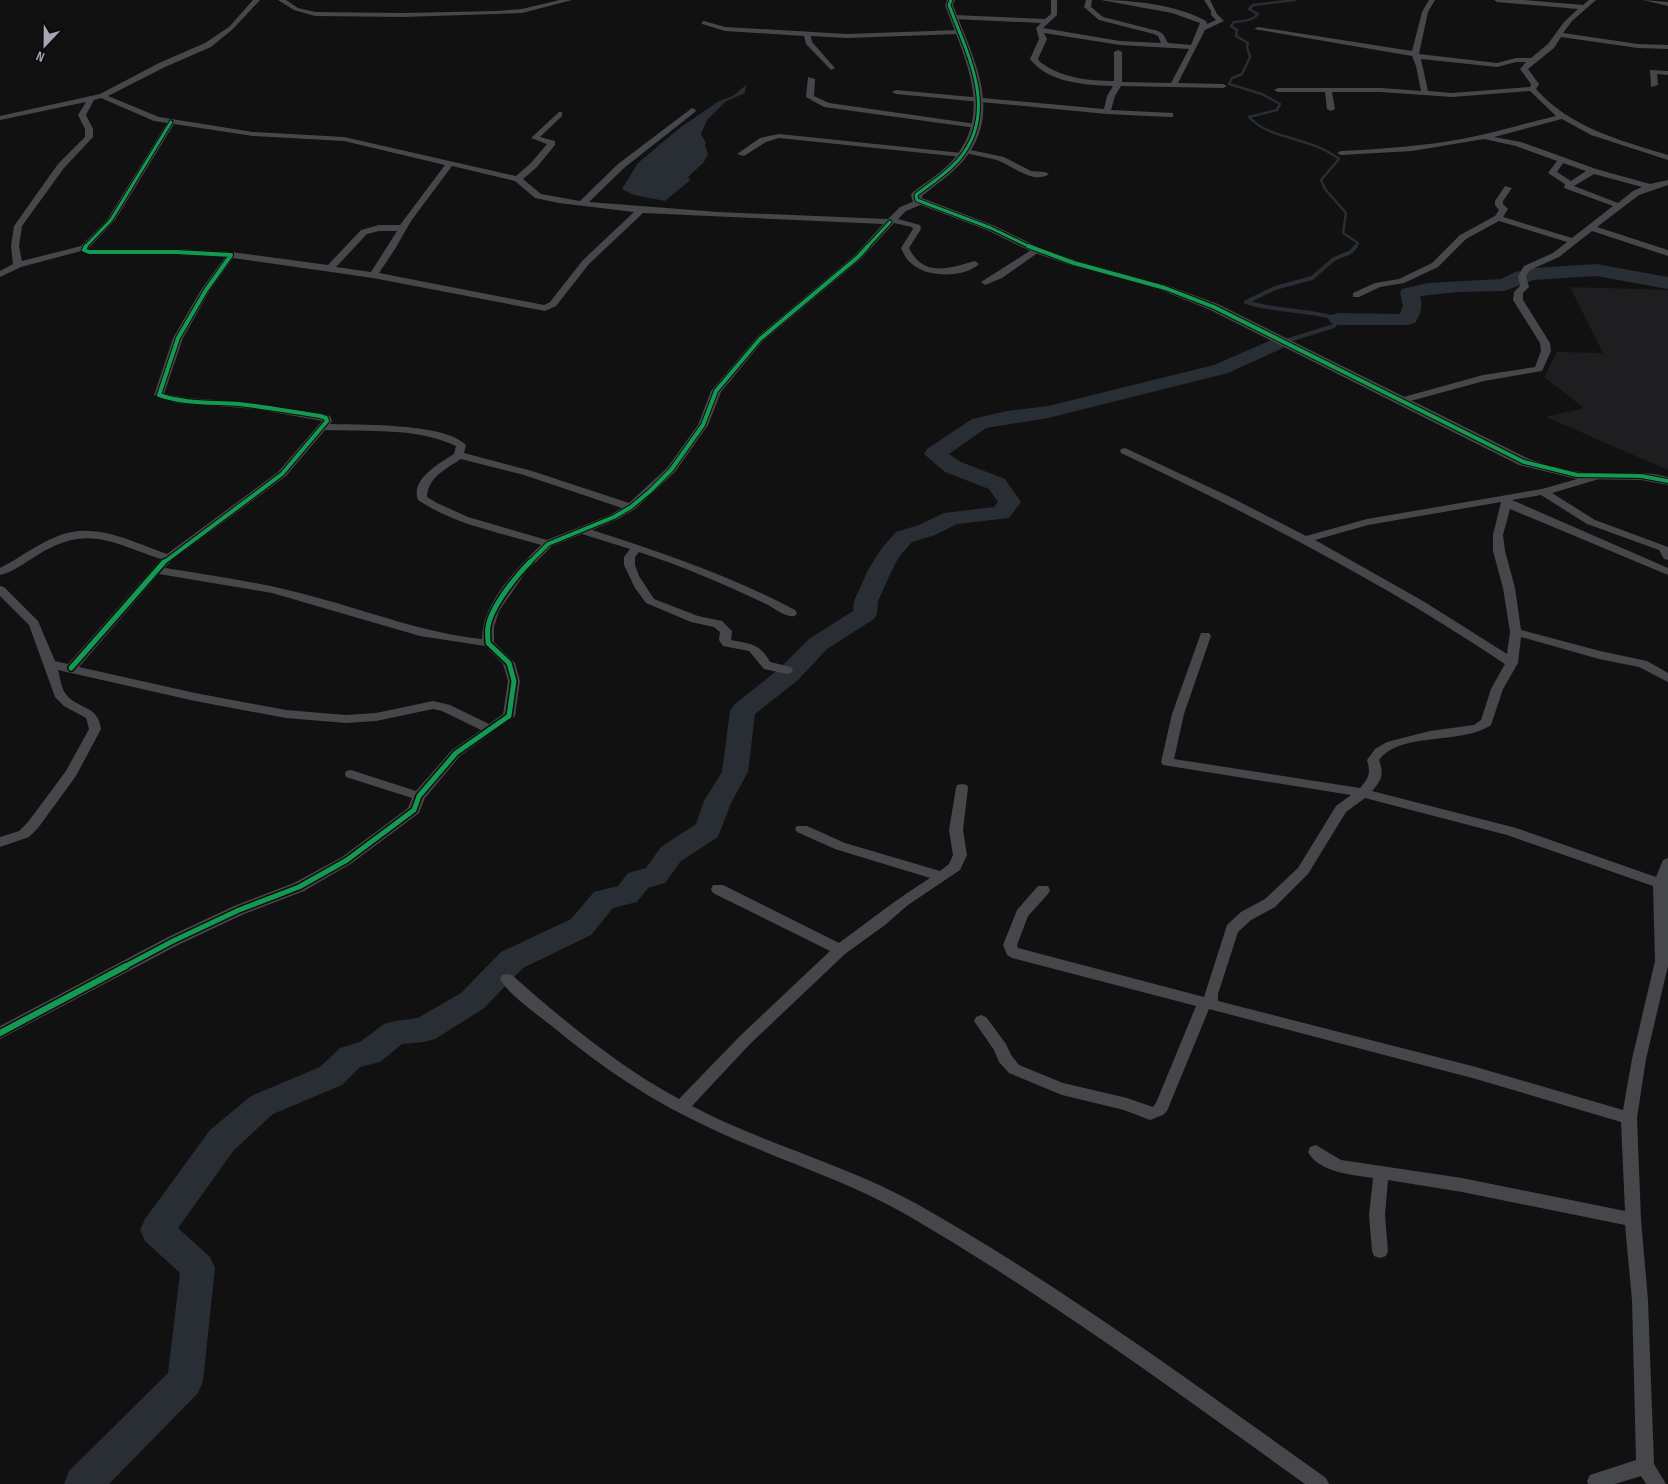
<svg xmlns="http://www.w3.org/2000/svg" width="1668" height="1484" font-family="'Sofia Sans Condensed',sans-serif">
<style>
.built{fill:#1e1e20}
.water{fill:#282e34}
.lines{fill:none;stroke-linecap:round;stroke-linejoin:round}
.stream-far1{stroke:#282e34;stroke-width:2.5}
.stream{stroke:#282e34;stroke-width:4}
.river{fill:#282e34;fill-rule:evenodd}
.minor{fill:#46474a;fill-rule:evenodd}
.tertiary{fill:#46474a;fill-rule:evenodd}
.cycleway-far3-casing{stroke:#0c0c0d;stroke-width:5}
.cycleway-far2-casing{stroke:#0c0c0d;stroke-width:6}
.cycleway-far1-casing{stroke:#0c0c0d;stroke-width:8}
.cycleway-casing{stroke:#0c0c0d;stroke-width:9}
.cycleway-far3{stroke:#139951;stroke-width:3}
.cycleway-far2{stroke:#139951;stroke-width:4}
.cycleway-far1{stroke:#139951;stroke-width:5}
.cycleway{stroke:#139951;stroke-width:6}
</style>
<rect width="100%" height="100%" fill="#111112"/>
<path class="built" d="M1570 287 1668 290V470L1546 417 1584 408 1544 377 1557 352 1603 353Z"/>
<path class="water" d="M746 85 745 93 725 102 707 120 701 134 706 143 705 146 708 154 704 162 688 177 690 180 688 182 665 201 634 195 622 189 638 163 681 127 719 101 733 96Z"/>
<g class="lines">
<path class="stream-far1" d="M1295 0 1253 5 1249 9 1258 14C1252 21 1243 21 1234 22L1231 26 1237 30 1236 36 1248 43 1247 47 1250 57 1242 74 1232 78 1229 84 1262 94 1280 104 1277 110 1249 117C1271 141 1310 136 1339 159L1321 180 1325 189 1346 213 1343 233 1358 243 1355 247"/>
<path class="stream" d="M1276 344 1334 326 1338 319C1308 309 1276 312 1246 302L1275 288 1312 278 1334 259 1351 252 1356 246"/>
<g class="river">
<path d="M1596 264 1668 277V289L1596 276 1534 280 1504 291 1459 292 1420 296C1423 307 1421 314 1415 323L1408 325H1338L1331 323 1328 319 1331 315 1338 313 1400 314 1403 306 1400 293 1402 289 1427 283 1501 279 1515 272 1534 268Z"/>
<path d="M1276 338 1283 340 1286 344 1283 348 1228 373 1048 418 986 428 949 454 961 462 1005 479 1021 502 1009 518 957 524 935 535 912 542 899 557 892 570 878 601 877 614 874 619 827 649 798 680 755 714 748 772 731 803 718 837 681 861 665 883 648 888 637 902 613 908 591 935 523 968 483 1009 435 1039 424 1042 402 1044 380 1062 360 1067 342 1085 273 1114 234 1150 178 1228 210 1257 215 1268 203 1381 198 1393 109 1484H64L69 1471 168 1373 180 1273 145 1241 140 1230 145 1219 210 1130 251 1096 320 1067 340 1048 360 1042 384 1024 395 1021 418 1018 461 993 501 952 571 919 594 892 618 886 628 873 646 868 661 847 696 824 704 801 722 772 730 711 734 705 780 668 809 639 853 611 854 601 868 570 881 549 896 532 919 525 944 513 994 507 998 502 989 489 945 472 924 454 927 449 972 419 1007 411 1048 406 1214 365Z"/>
</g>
<g class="minor">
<path d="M253 0H260L233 29 211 47 165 67 108 96 159 117 253 132 344 137 516 176 531 163 547 144 531 138 559 112H562V116L540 137 555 141V145L537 167 523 179 541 194 580 201 618 164 692 108 696 110 695 112 624 168 589 202 718 212 888 219 900 207 920 199 924 202 923 204 906 211 898 219 920 225 921 229 909 248C923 278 950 268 975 261L979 264C964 278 928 278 912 264 906 260 904 254 901 248L913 229 912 227 894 223 861 259 763 341 721 392 708 425 675 472 635 509 618 519 592 530C661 552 731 576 795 610L797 613 795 616C785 618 773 607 764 603 724 584 682 566 639 552L635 557V565L639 576 654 599 698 616 722 621 732 631 731 640C750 644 760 643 770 662L791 667 793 670 791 673 787 674 764 669 749 651 723 646 719 640 720 632 714 627 691 622 646 603 635 588 624 565V557L630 549 582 534 552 546 526 572 499 611 494 627V642L515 663 520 681 515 716 460 756 425 798 419 813 352 863 304 891 244 914 178 945 0 1039V1026L168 937 234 906 294 883 342 857 408 808 412 798 346 777 345 774 346 771 351 770 416 791 452 750 481 730 442 711 433 709 376 721 346 723 286 718 195 701 58 670C60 677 61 687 65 693 77 710 98 704 101 729L76 776 38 828 29 837 0 847V837L19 831 28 822 66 771 89 729 86 718 64 706 55 697 29 625 0 596V586L4 587 38 621 55 661 68 664 161 559C115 544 90 525 44 551 30 559 16 571 0 575V568C20 558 37 544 58 536 95 521 132 542 167 554L278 472 322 421 256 409 177 403 154 395 173 338 201 290 225 257 176 255H89L81 251 21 267 0 277V271L13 264 11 246 14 226 58 164 85 137V129L78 115 86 102 0 120V116L100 94 159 63 205 43 229 27ZM101 98 154 121 167 123 107 220 81 246 22 261 19 246 22 226 64 168 93 137V129L86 115 94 100ZM174 124 253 136 344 141 445 165 400 225H379L361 230 328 265 231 252 176 249H88L115 220ZM452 166 515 181 535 198 559 203 634 212 583 260 550 302 544 305 379 273 395 249 411 221ZM643 213 883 224 855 255 757 337 711 391 698 425 667 468 629 503 532 471 464 453 466 445C445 423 361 425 330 424L332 421 330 416 320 413 246 402 187 398 164 394 183 338 210 290 233 258 373 278 545 311 556 306 589 264ZM379 231H397L371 272 336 267 367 234ZM325 430C367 432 416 427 456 446L454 454C440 463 410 479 418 500 455 525 499 532 541 545 516 569 482 603 482 639 424 633 371 612 315 597 266 583 215 576 165 568L172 560 286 476ZM461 459 524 475 622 508 610 515 547 540 468 517 437 503 427 497C428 477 446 469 461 459ZM159 574 272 593 420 636 485 646 503 664 508 681 503 714 489 724 450 705 433 701 376 713 346 715 286 710 195 693 79 667Z"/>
<path d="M278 0H286L298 8 315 12 403 13 496 11 522 9 560 0H572L522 13 403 17 315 16 294 10Z"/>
<path d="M1051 0H1057V15L1043 28 1120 41 1161 43 1158 36 1154 34 1099 20 1084 7 1086 0H1092L1091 7 1103 17 1158 31 1163 34 1168 43 1191 45 1200 23 1172 13 1101 0C1132 0 1178 5 1206 21L1207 24 1216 20 1211 15V11L1204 0H1210L1217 14 1224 21 1205 30 1178 83 1223 84 1227 86 1223 88 1121 86 1115 96 1111 110 1173 113V117H1170L1107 114 896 94 892 92 896 90 1104 109 1107 96 1113 86C1086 85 1048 83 1030 59L1039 39 1036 28 1041 23 953 19 950 17 953 15 1045 19 1051 14ZM1044 33 1120 45 1189 49 1171 83 1122 82V52L1118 50 1114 52V81C1088 81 1062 78 1040 62L1038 59 1047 39Z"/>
<path d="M1429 0H1435L1428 12 1419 54 1497 63 1516 58H1531L1548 44 1564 22 1578 9 1497 2 1494 0H1523L1583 5 1589 0H1596L1572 21 1563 33 1638 44 1668 45V49L1638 48 1561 37 1554 48 1528 69 1539 84 1536 89C1571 128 1619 140 1668 155V160L1591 135 1562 119 1494 137 1521 142 1596 169 1650 184 1668 180V185L1639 195 1597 227 1668 250V256L1592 231 1559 257 1530 270 1526 276 1529 287 1523 293V300L1550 343 1551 351 1542 371 1484 381 1403 403 1398 400 1400 398 1483 375 1535 367 1541 351 1540 343 1513 300 1514 292 1520 286 1518 276 1524 266 1553 253 1567 242 1499 221 1466 239 1438 267 1404 283 1380 287 1359 297H1353V293L1375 283 1399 279 1432 263 1460 235 1495 216 1499 210 1495 205V201L1505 186 1512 188 1503 201V204L1508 209 1503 217 1572 238 1613 206 1564 188 1565 184 1548 173 1557 161 1516 146 1484 139 1412 151 1341 155 1337 153 1341 151C1383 149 1425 146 1467 138 1497 132 1526 123 1556 116L1530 91 1452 97 1381 92H1332L1335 109 1331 111 1327 109 1325 92H1278L1274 90 1278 88H1381L1421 91 1416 66 1412 56 1254 29 1258 27 1412 51 1422 12ZM1421 59 1497 67 1516 62H1526L1520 69 1531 84 1530 87 1452 93 1428 91ZM1563 163 1586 171 1571 181 1557 172ZM1594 174 1642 187 1633 191 1618 203 1574 186Z"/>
<path d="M1643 0 1668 2V6Z"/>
<path d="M704 21 725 27 847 34 959 30 963 32 959 34 847 38 811 36 812 42 835 68 831 70 806 44 804 36 725 31 702 24V22Z"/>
<path d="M1650 70 1668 71V75L1657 74 1658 85 1651 87Z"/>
<path d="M808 77 815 79 814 96 829 103 976 124 980 126 976 128 824 107 806 97Z"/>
<path d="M779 134 962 153 966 155 962 157 779 138 766 142 744 156 737 154 760 138Z"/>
<path d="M961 148 1004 157 1031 171 1045 172 1049 174C1034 185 1011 165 997 160 985 157 973 155 961 152Z"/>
<path d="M1036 247 1039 248V252L1002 278 985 285 981 282Z"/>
<path d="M1125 448 1228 496 1306 536 1367 519 1542 489 1595 474 1600 477 1599 479 1552 493 1595 520 1668 547V560L1664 559 1659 550 1587 524 1541 495 1512 500 1668 568V575L1510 509 1503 535 1505 551 1515 588 1521 630 1600 651 1647 661 1668 673V682L1639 667 1599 659 1521 637 1518 663 1503 689 1491 725C1463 745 1401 731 1379 760 1384 774 1382 780 1372 791L1516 828 1656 877 1663 860 1668 858V966L1646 1059 1637 1118 1641 1220 1648 1300 1654 1464 1666 1484H1646L1641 1476 1615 1484H1588L1587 1481 1590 1475 1636 1460 1632 1300 1625 1225 1462 1192 1388 1180 1385 1215 1388 1251 1386 1256 1380 1258 1374 1256 1372 1251 1369 1215 1373 1178C1353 1175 1318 1172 1308 1152L1310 1147 1316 1145 1341 1160 1462 1178 1625 1211 1621 1122 1476 1079 1209 1009 1167 1111 1163 1115 1150 1120 1124 1110 1062 1095 1009 1073 999 1062 994 1050 974 1021 976 1017 981 1015 986 1017 1006 1044 1011 1055 1019 1065 1063 1083 1127 1098 1153 1107 1156 1103 1196 1006 1012 958 1007 955 1003 945 1017 910 1038 886H1048L1050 890 1048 894 1028 916 1017 945 1018 948 1204 997 1227 925 1241 912 1265 899 1298 868 1336 806 1351 795 1163 765 1161 762 1172 714 1201 633H1209L1211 636 1184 714 1174 759 1360 788C1369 778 1371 773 1367 760L1375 749 1387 742 1430 731 1474 725 1481 720 1491 689 1505 664C1383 582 1254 516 1121 453L1120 451 1121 449ZM1501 502 1493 535V551L1503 588 1510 632 1507 654 1423 601 1315 540 1368 525ZM1365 798 1507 835 1653 886 1655 961 1632 1059 1623 1110 1476 1067 1218 1001V994L1238 932 1251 920 1275 907 1308 874 1346 812Z"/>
<path d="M962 784 967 785 968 788 963 830 967 855 960 870 908 905 885 925 845 954 750 1044 692 1106C764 1144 845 1164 917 1204 1060 1285 1193 1383 1326 1478L1329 1484H1305C1175 1391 1046 1296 907 1215 845 1179 775 1159 710 1128 653 1102 601 1067 553 1027 539 1016 508 994 500 979L502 975 507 974 512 975C564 1021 618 1066 679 1099L740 1036 830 951 713 893 711 889 713 885H723L839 943C869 921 898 898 930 878L835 849 797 832 795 829 797 826H807L845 843 940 871 949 864 953 855 949 830 956 788 957 785Z"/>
</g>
<path class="tertiary" d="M947 0H955L953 5C972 56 1005 112 963 161 951 175 935 185 922 196V198L995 226 1040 248 1078 261 1169 286 1218 304 1529 459C1550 466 1571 472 1594 473 1619 474 1643 470 1668 477V485L1641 480 1577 479 1519 465 1210 310 1161 290 1070 265 1032 252 987 230 913 202 911 195 912 193C927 181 945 171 957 155 993 107 962 53 945 5Z"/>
<defs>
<g id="cycleway-far3">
<path d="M951 0 949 5C967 54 999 110 960 158 948 173 931 183 916 195L917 200 991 228 1030 247"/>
<path d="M85 247 111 220 171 122"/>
<path d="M867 247 890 222"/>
</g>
<g id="cycleway-far2">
<path d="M86 246 84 250 89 252H176L231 255 206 290 178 338 159 395C185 404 212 402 239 404 266 407 293 412 320 416L326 418 327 421 282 474 163 563"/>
<path d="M1028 246 1074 263 1165 288 1214 307 1524 462 1577 475 1641 476 1668 481"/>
<path d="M529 563 548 544 614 517 631 507 650 491 671 470 703 425 716 391 760 339 858 257 868 246"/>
</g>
<g id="cycleway-far1">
<path d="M71 668 164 562"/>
<path d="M124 967 173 941 239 910 299 887 347 860 414 810 419 796 456 753 509 716 514 681 509 663 488 643C488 638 487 632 488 627 491 607 516 576 530 562"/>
</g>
<path id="cycleway" d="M0 1033 126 966"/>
</defs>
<use href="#cycleway-far3" class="cycleway-far3-casing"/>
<use href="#cycleway-far2" class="cycleway-far2-casing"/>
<use href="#cycleway-far1" class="cycleway-far1-casing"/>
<use href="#cycleway" class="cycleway-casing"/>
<use href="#cycleway-far3" class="cycleway-far3"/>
<use href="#cycleway-far2" class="cycleway-far2"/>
<use href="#cycleway-far1" class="cycleway-far1"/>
<use href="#cycleway" class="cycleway"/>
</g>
<g transform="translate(45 45) rotate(202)" stroke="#0c0c0d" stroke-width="4" paint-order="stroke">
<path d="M0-4L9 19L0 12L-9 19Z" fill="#a3a7b2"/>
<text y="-8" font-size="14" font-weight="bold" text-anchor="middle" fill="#a3a7b2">N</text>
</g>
</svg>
